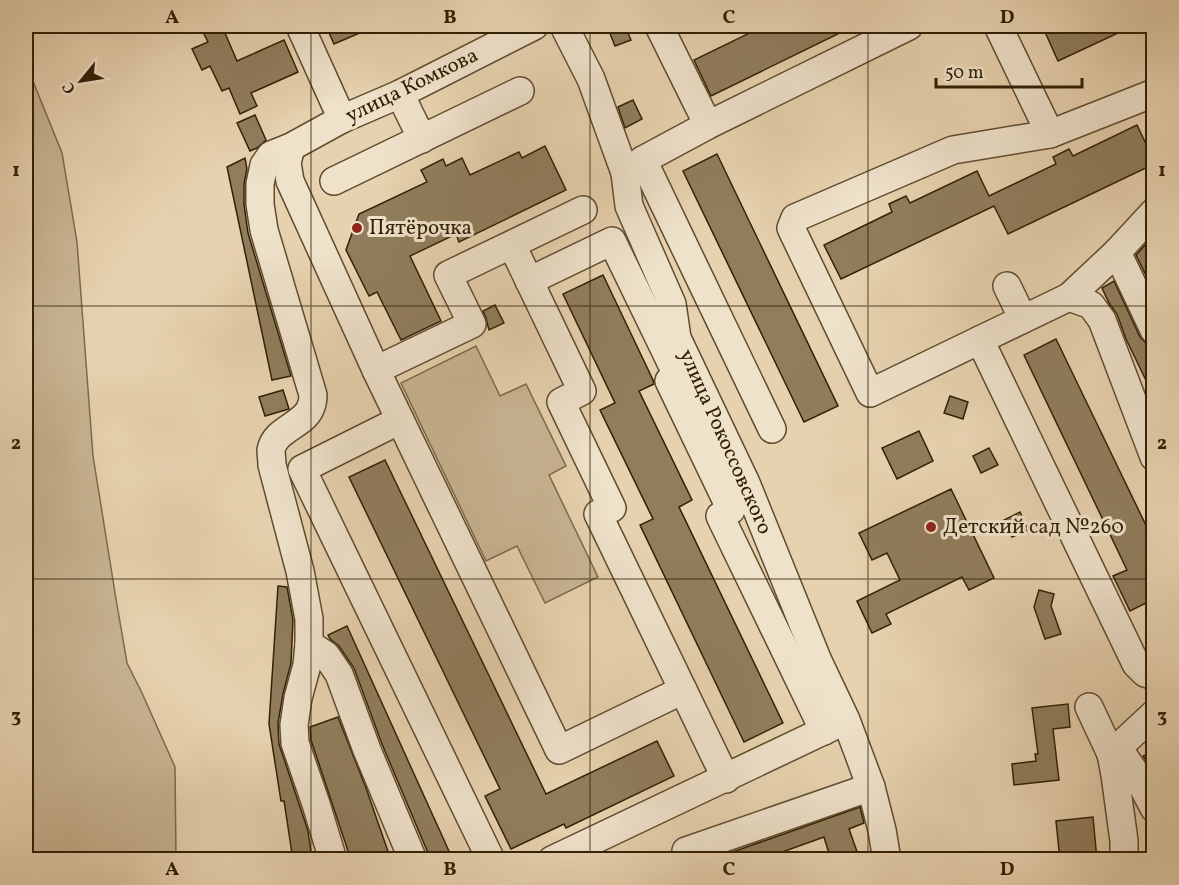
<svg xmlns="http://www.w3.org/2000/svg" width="1179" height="885" font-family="Vollkorn,serif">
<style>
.green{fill:#c8b492;stroke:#7d6a4b;stroke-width:1.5}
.building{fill:#907d5d;stroke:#322004;stroke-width:1.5}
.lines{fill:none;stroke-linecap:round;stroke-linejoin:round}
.minor-casing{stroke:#5f4c2f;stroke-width:30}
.minor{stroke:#efe2cb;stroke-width:27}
.grid{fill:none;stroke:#322004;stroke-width:1.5;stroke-opacity:0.55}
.poi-dot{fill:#8f2418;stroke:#efe2cb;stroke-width:2}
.labels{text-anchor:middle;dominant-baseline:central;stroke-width:6;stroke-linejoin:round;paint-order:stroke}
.street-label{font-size:21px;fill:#322004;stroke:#efe2cb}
.poi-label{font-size:21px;fill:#322004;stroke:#efe2cb;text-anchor:start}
.neatline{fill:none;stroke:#322004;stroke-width:2}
.grid-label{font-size:20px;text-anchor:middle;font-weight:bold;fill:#322004}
</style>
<rect width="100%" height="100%" fill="#e7d2af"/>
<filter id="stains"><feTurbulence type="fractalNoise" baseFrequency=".00333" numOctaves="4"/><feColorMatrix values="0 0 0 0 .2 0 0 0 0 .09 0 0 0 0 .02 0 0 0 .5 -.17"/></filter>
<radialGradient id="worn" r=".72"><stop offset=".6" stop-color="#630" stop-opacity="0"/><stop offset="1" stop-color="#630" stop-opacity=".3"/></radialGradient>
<g class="green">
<path d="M26 64 62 153 77 242 93 456 116 599 127 663 142 693 175 767 176 859H26Z"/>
<path d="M476 346 500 396 526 384 566 466 549 475 598 577 545 603 517 546 486 561 401 383Z"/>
</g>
<g class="building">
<path d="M200 26H222L237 61 284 40 298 72 251 93 257 106 240 114 229 88 222 91 210 66 202 70 192 49 208 42Z"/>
<path d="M326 26H376L334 44Z"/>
<path d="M607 26H625L631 40 615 46Z"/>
<path d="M764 26H854L711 96 694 60Z"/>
<path d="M1059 26H1133L1058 61 1045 32Z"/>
<path d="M633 100 642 119 625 128 618 107Z"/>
<path d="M255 115 266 140 257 148 250 151 237 123Z"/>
<path d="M1137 125 1154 161V164L1008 234 994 206 841 279 824 245 892 212 889 204 906 196 910 203 977 171 989 196 1056 164 1053 157 1069 149 1073 156Z"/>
<path d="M545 146 566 190 459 242 456 234 410 256 441 321 401 340 377 292 369 296 346 250 359 214 427 182 421 170 443 159 446 166 462 158 470 175 519 152 522 158Z"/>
<path d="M717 154 838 406 804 422 683 171Z"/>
<path d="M245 158 247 169 244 184V204L248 233 291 376 272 380 227 167Z"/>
<path d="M1154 241V292L1136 255 1146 244Z"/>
<path d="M603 275 653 380 654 384 639 391 692 500 679 507 783 723 744 742 640 525 653 519 600 410 615 403 563 294Z"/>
<path d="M1114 281 1140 337 1146 343 1154 346V397L1126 339 1117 314 1109 303 1102 288Z"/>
<path d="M495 305 504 323 489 330 486 318 483 311Z"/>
<path d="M1056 339 1154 542V599L1130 611 1113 576 1127 570 1024 355Z"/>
<path d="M283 390 289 409 265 416 259 397Z"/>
<path d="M950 396 968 402 963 419 944 413Z"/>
<path d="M919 431 933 461 897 479 882 448Z"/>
<path d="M989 448 998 465 981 473 973 456Z"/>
<path d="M385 460 546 794 657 741 674 776 566 828 564 824 511 849 485 796 500 789 349 477Z"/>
<path d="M951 489 994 578 969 590 962 577 886 614 891 624 872 633 857 601 900 580 887 553 872 560 859 533Z"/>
<path d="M1020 512 1029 530 1012 537 1004 520Z"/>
<path d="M278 586 287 587 293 620 291 663 283 694 278 723 279 744 308 831 312 860H293L284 801H281L269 724Z"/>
<path d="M1039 590 1054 594 1051 606 1061 634 1045 639 1034 607Z"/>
<path d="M347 626 453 860H431L382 744 354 668 339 646 330 639 328 635Z"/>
<path d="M1068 704 1070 727 1053 729 1059 780 1014 785 1012 764 1036 761 1035 754H1038L1032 708Z"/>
<path d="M338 717 366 788 391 860H351L311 740 310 727Z"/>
<path d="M1154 751V773L1143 756Z"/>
<path d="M860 807 864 823 849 829 860 860H831L824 837 760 860H710Z"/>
<path d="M1093 817 1097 860H1060L1056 821Z"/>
</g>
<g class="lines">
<defs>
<g id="minor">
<path d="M300 26 342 119"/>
<path d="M564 26 591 79 625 173 629 206 672 304 677 338 746 483 818 661 846 720 871 787 882 830 887 860"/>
<path d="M659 26 708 125"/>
<path d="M998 26 1050 134 1154 93"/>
<path d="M400 94 422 139"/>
<path d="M1050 134 953 150 795 218 791 228 870 393 1069 297 1117 252 1154 212"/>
<path d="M291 147 287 163 290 181 376 370 559 750 683 690"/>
<path d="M643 160 772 429"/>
<path d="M625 173 643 160 708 125 909 26"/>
<path d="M334 181 520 91"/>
<path d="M512 245 582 391 561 402 612 508 598 514 726 779"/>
<path d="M1117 252 1154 330"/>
<path d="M529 281 612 241 678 377 669 381 731 510 720 516 824 731"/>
<path d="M1007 286 1023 319"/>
<path d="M1069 297 1091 305 1102 320 1154 457"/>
<path d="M980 340 1136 664 1145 673 1154 676"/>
<path d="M376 370 472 324 448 275 583 210"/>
<path d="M400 420 302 469 491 860"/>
<path d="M309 644 326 655 339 674 367 750 413 860"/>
<path d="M1089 707 1111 754 1115 775 1124 841V860"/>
<path d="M1111 754 1125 758 1136 774 1154 808"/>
<path d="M1111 754 1154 714"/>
<path d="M686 851 871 787"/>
<path d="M333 860 316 804 295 743 294 725 298 698 307 665 309 644V619L300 571 272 465C272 460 271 454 271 450 275 429 302 426 310 409 312 405 313 399 313 395L264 230 260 204V184L264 165 271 155 291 147 342 119 400 94 534 26"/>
<path d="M552 860 838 724"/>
</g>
</defs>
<use href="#minor" class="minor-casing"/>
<use href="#minor" class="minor"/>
</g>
<path class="grid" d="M311 26V860M590 26V860M868 26V860M26 306H1154M26 579H1154"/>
<g class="poi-dot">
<circle cx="357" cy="228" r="6"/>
<circle cx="931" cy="527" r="6"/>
</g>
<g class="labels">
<g class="street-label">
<text transform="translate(412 86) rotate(-26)">улица Комкова</text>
<text transform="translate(725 442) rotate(66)">улица Рокоссовского</text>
</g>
<g class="poi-label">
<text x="369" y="228">Пятёрочка</text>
<text x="943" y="527">Детский сад №260</text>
</g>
</g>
<rect width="1179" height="885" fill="none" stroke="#e7d2af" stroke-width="66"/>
<g transform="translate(81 81) rotate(240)" stroke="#efe2cb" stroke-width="4.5" paint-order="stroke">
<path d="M0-4.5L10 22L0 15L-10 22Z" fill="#322004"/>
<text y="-9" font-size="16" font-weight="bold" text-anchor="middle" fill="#322004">С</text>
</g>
<path d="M936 78v9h146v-9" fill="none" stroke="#322004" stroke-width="3"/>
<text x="945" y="78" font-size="18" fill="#322004" stroke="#efe2cb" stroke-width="4.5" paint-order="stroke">50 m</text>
<rect x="33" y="33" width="1113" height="819" class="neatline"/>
<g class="grid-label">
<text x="172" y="23">A</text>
<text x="450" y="23">B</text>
<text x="729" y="23">C</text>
<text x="1007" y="23">D</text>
<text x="16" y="176">1</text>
<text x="1162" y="176">1</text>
<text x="16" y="449">2</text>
<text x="1162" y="449">2</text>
<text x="16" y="722">3</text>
<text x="1162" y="722">3</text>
<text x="172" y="875">A</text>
<text x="450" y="875">B</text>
<text x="729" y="875">C</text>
<text x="1007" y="875">D</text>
</g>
<rect width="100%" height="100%" filter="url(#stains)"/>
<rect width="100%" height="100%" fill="url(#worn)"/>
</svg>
